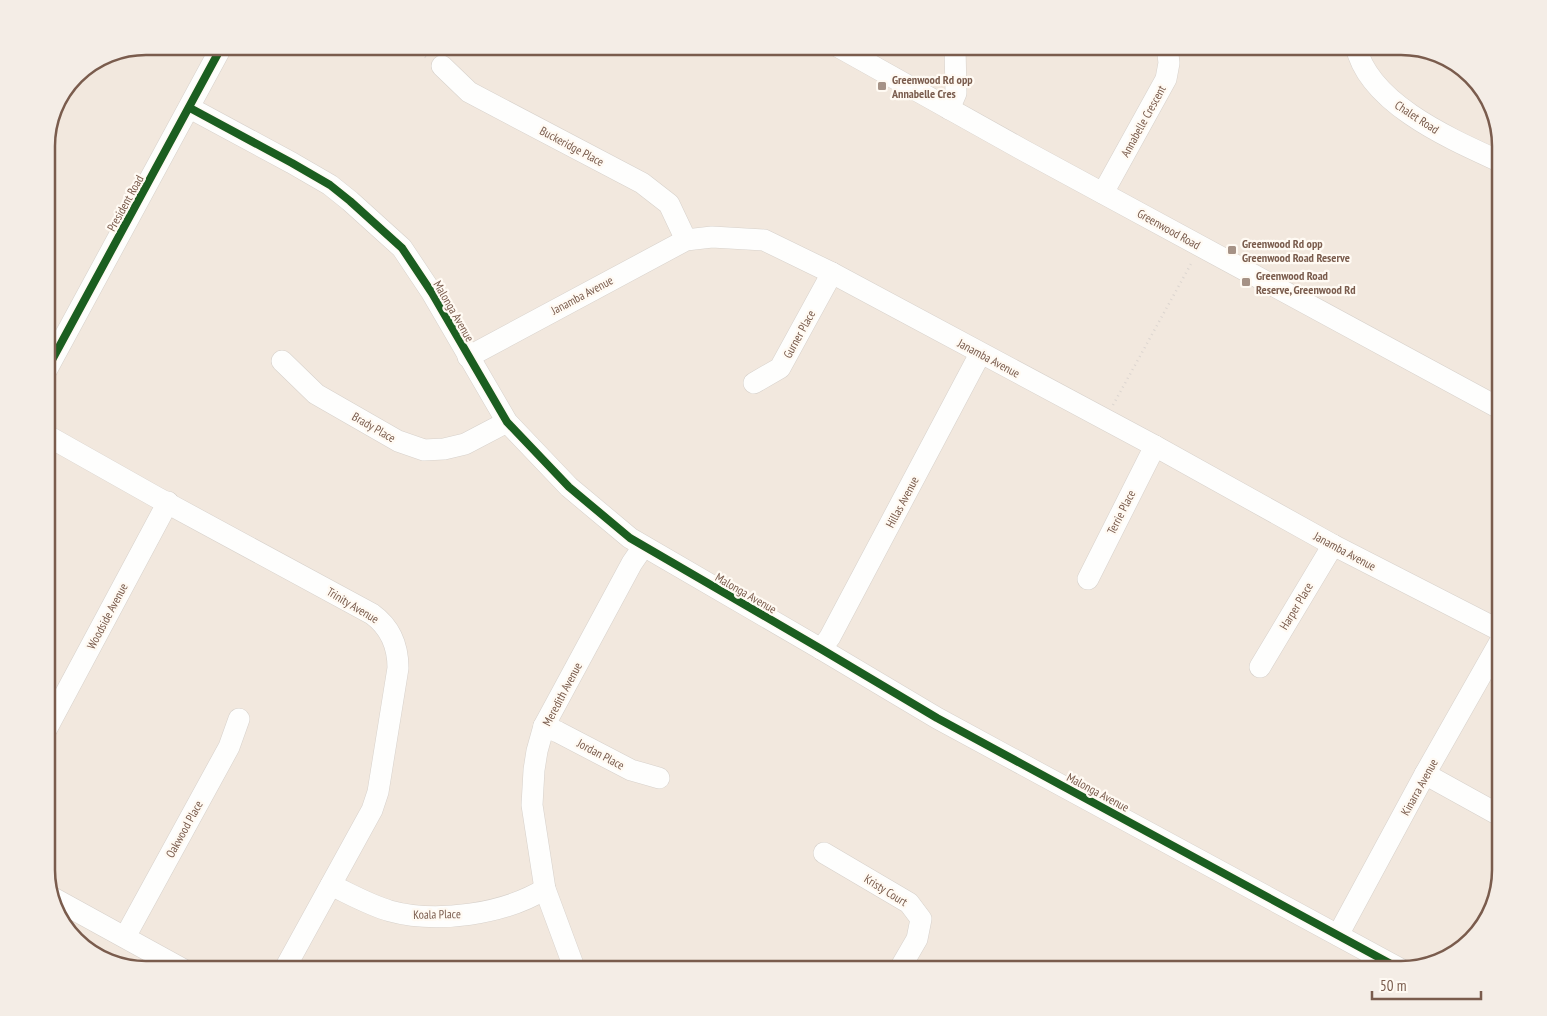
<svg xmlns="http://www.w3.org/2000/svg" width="1547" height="1016" font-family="'PT Sans Narrow',sans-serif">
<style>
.residential{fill:#f2e8de}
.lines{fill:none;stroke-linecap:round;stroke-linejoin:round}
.minor-casing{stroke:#d7d1cb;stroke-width:22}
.path{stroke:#dcd5d0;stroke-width:2.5;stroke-dasharray:1 4;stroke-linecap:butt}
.minor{stroke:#fefefd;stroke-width:21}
.cycleway-casing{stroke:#fffaf3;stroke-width:11}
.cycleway{stroke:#1b5e20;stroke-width:8}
.poi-dot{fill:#a69286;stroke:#fffaf3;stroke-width:2}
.labels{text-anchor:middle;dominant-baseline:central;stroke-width:4.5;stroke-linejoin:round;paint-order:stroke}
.poi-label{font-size:12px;font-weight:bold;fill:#7a5c4d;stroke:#fffaf3;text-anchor:start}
.street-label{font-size:12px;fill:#7a5c4d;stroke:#fffaf3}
.rim{fill:none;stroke:#7a5c4d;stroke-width:2.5}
</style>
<rect width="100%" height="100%" fill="#f9f5f0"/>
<path class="residential" d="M146 46H1401L1456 63 1488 96 1501 145V871L1484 925 1451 957 1402 970H146L91 953 59 920 46 877V139L54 107 76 75 108 54Z"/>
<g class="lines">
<defs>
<g id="minor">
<path d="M837 46 1023 150 1501 409"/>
<path d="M1356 46C1368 104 1453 140 1501 162"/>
<path d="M442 66 469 92 642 183 669 204 686 240"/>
<path d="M190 108 292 163 330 185 350 201 402 248 432 293 507 422 569 487 630 538 821 649 937 718 1402 970"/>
<path d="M949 109 956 93 955 46"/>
<path d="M1103 193 1166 79 1169 63 1167 46"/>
<path d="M468 357 686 240 712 237 764 240 832 273 1155 446 1333 545 1501 631"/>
<path d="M282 361 316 394 398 441 424 450 444 449 465 444 507 422"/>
<path d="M46 371 222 46"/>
<path d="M754 383 780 368 832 273"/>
<path d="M46 435 156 497 372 614C390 627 398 646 398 668L378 792 372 810 284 970"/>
<path d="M1088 579 1155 446"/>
<path d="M821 649 830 637 980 354"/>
<path d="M1260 667 1333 545"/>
<path d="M544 726 558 732 631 770 659 778"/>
<path d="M46 730 168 502"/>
<path d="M1425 774 1501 816"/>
<path d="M824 853 909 903 921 919 917 939 899 970"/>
<path d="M331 885C350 894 369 905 390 911 437 924 504 914 545 889"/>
<path d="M53 898 184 970"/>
<path d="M1338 935 1425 774 1501 640"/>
<path d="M125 937 229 747 239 719"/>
<path d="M575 970 545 889 532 805 534 770 537 751 544 726 632 563 643 547"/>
</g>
</defs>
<use href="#minor" class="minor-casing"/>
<g class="path">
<path d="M408 46 427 58"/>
<path d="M1113 405 1192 262"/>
</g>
<use href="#minor" class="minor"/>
<defs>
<g id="cycleway">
<path d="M190 108 292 163 330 185 350 201 402 248 432 293 507 422 569 487 630 538 821 649 937 718 1402 970"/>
<path d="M46 371 222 46"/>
</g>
</defs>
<use href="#cycleway" class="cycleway-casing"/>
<use href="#cycleway" class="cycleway"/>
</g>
<g class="poi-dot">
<rect x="877" y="81" width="10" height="10" rx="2.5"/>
<rect x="1227" y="245" width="10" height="10" rx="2.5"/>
<rect x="1241" y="277" width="10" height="10" rx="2.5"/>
</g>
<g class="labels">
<g class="poi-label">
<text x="892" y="79">Greenwood Rd opp<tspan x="892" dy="14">Annabelle Cres</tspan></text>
<text x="1242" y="243">Greenwood Rd opp<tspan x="1242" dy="14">Greenwood Road Reserve</tspan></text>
<text x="1256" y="275">Greenwood Road<tspan x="1256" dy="14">Reserve, Greenwood Rd</tspan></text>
</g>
<g class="street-label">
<text transform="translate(1417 117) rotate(33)">Chalet Road</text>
<text transform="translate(1143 121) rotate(-61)">Annabelle Crescent</text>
<text transform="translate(572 146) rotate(28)">Buckeridge Place</text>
<text transform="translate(125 203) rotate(-61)">President Road</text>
<text transform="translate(1169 229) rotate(29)">Greenwood Road</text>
<text transform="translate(582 295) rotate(-28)">Janamba Avenue</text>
<text transform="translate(454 311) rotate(60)">Malonga Avenue</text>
<text transform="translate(799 334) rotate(-61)">Gurner Place</text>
<text transform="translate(989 358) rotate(28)">Janamba Avenue</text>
<text transform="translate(374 427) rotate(30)">Brady Place</text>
<text transform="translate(902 502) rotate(-62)">Hillas Avenue</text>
<text transform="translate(1121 512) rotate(-63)">Terrie Place</text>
<text transform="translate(1345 551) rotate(28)">Janamba Avenue</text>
<text transform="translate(746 593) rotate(30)">Malonga Avenue</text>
<text transform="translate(353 605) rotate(31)">Trinity Avenue</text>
<text transform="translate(1296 606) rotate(-59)">Harper Place</text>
<text transform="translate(107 616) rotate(-62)">Woodside Avenue</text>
<text transform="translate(562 694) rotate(-62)">Meredith Avenue</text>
<text transform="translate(601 754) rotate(28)">Jordan Place</text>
<text transform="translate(1419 787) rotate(-61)">Kinarra Avenue</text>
<text transform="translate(1098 792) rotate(28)">Malonga Avenue</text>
<text transform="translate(184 829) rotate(-61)">Oakwood Place</text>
<text transform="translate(886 890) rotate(32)">Kristy Court</text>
<text transform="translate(437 914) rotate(-1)">Koala Place</text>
</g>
</g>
<path d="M0 0H1547V1016H0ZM146 55H1401A91 91 0 0 1 1492 146V870A91 91 0 0 1 1401 961H146A91 91 0 0 1 55 870V146A91 91 0 0 1 146 55Z" fill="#f4ede6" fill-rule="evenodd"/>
<path class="rim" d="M146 55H1401A91 91 0 0 1 1492 146V870A91 91 0 0 1 1401 961H146A91 91 0 0 1 55 870V146A91 91 0 0 1 146 55Z"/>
<path d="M1372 991v8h109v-8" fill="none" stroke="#7a5c4d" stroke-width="2.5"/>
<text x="1380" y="991" font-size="15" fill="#7a5c4d" stroke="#fffaf3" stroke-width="4" paint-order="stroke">50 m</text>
</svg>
